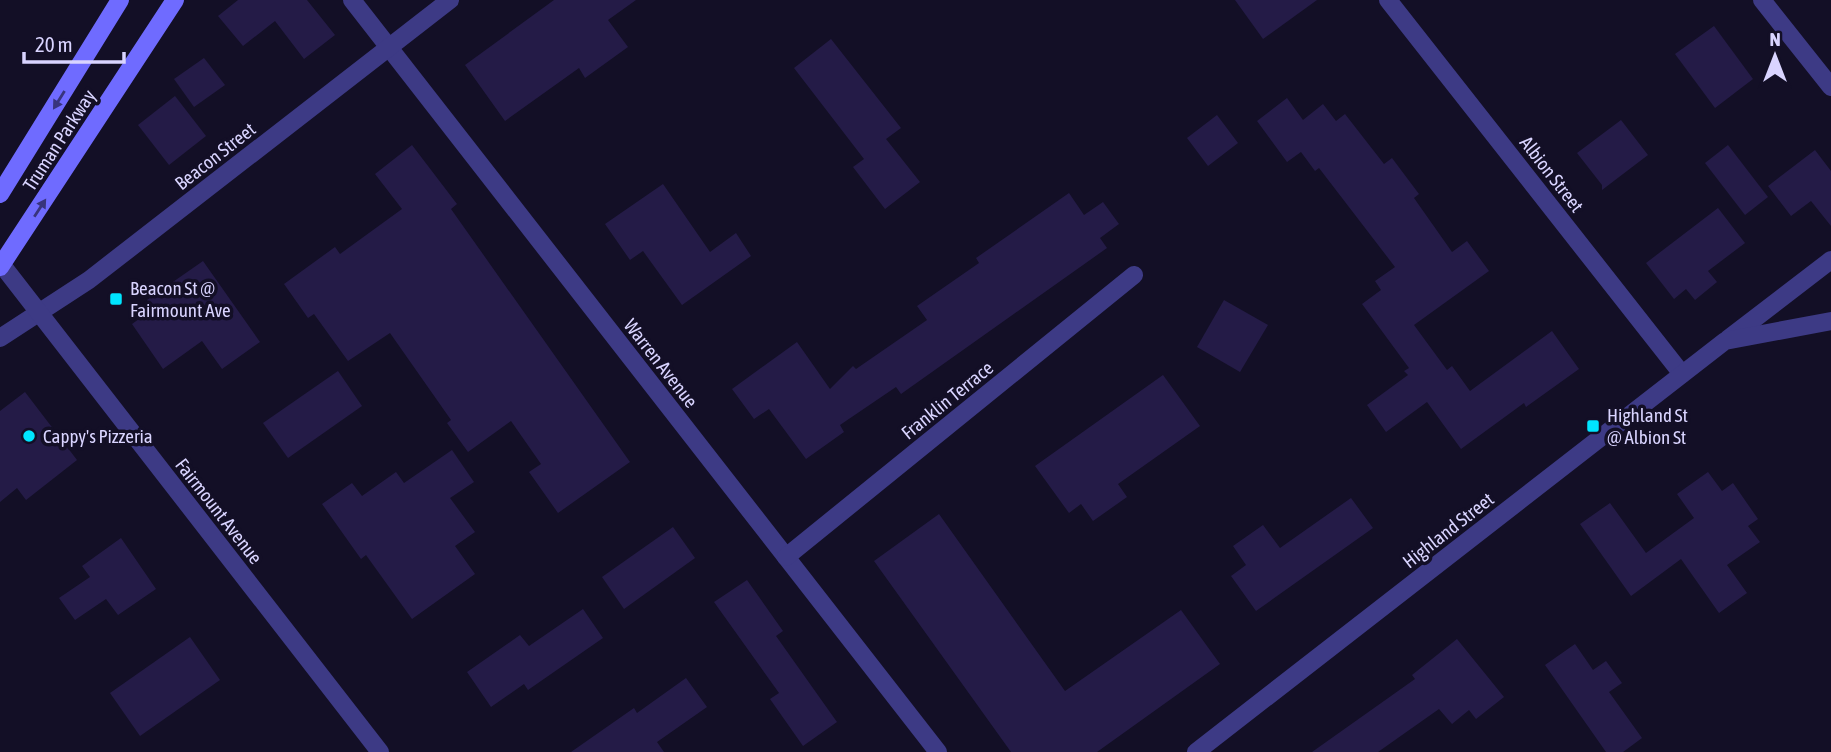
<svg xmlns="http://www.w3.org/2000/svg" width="1831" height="752" font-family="'Asap Condensed',sans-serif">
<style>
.building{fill:#241b47}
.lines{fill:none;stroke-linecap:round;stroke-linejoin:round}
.minor{stroke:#3d3a85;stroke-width:18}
.tertiary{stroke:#3d3a85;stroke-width:18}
.secondary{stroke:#6f6bff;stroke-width:18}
.oneway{fill:#38347d}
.poi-dot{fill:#00e5ff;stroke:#130f26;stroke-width:2.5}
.labels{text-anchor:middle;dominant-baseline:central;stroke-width:7;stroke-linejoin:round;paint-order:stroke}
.street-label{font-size:19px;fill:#d9d4ff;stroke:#130f26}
.poi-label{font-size:19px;fill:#d9d4ff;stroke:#130f26;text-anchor:start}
</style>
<rect width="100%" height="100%" fill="#130f26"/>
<g class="building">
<path d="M238 0H307L335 35 304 59 275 21 243 46 218 16Z"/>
<path d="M554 0H636L608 20 628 47 585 78 579 68 505 121 465 65Z"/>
<path d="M1235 0H1317L1263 39Z"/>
<path d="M1714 26 1753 79 1715 108 1675 54Z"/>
<path d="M831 39 901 128 886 139 920 182 885 209 853 167 864 159 794 68Z"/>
<path d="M204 58 225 85 194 107 174 79Z"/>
<path d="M175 96 206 136 169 165 138 125Z"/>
<path d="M1287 98 1303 120 1323 104 1336 121 1345 114 1384 164 1392 158 1419 194 1414 198 1452 252 1467 241 1489 271 1414 325 1447 370 1452 366 1470 391 1552 331 1579 369 1526 407 1524 403 1461 449 1427 402 1386 432 1367 405 1408 375 1404 371 1409 368 1362 304 1381 290 1375 281 1395 267 1319 168 1315 171 1301 152 1287 162 1257 121Z"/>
<path d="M1217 115 1238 143 1208 166 1187 138Z"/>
<path d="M1621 120 1648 155 1602 190V185L1577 153Z"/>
<path d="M412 145 457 204 451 209 630 462 558 513 529 472 541 464 511 421 468 452 447 423 451 420 390 333 348 361 314 314 308 318 284 284 335 247 340 254 402 209 375 174Z"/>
<path d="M1728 145 1768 197 1745 215 1705 163Z"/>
<path d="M1815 150 1831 171V226L1811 201 1791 216 1768 186Z"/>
<path d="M663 184 710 252 736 233 751 256 682 305 643 251 630 260 605 224Z"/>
<path d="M1069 193 1084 215 1103 202 1119 224 1100 238 1107 248 901 394 896 387 840 425 844 432 806 459 769 409 754 419 732 389 797 342 830 389 853 366 856 369 927 320 917 306 979 263 976 258Z"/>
<path d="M1718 208 1745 243 1708 271 1717 282 1695 300 1686 289 1674 299 1646 263Z"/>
<path d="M203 261 260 342 222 369 202 341 163 369 132 324 153 309 147 300Z"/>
<path d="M1224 300 1268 325 1240 372 1197 347Z"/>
<path d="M338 371 362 406 288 458 263 423Z"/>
<path d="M1163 375 1200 426 1118 484 1127 497 1093 521 1081 504 1069 513 1035 466Z"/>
<path d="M25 392 77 460 26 500 17 488 0 502V411Z"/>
<path d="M452 450 474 482 450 498 475 532 455 546 475 574 412 619 366 555 361 559 322 504 352 483 362 496 396 472 404 483Z"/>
<path d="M1708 472 1722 491 1733 483 1758 519 1748 526 1760 542 1727 565 1747 593 1719 613 1681 559 1631 596 1580 524 1610 503 1646 553 1694 518 1677 494Z"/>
<path d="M1351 498 1373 528 1256 611 1231 576 1246 565 1233 546 1263 525 1280 548Z"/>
<path d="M939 514 1065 691 1181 610 1220 664 1097 752H1011L874 561Z"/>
<path d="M673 527 695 558 624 609 602 577Z"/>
<path d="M121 538 156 589 118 615 106 599 75 620 59 598 90 577 82 566Z"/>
<path d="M747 580 783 631 776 636 837 722 803 746 770 699 779 693 714 602Z"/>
<path d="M583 609 603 638 528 690 524 684 491 707 467 672 520 635 529 646Z"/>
<path d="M190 637 220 680 140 736 110 693Z"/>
<path d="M1457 639 1504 697 1476 719 1469 710 1452 724 1439 709 1378 752H1312L1415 679 1412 675Z"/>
<path d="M1575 644 1593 670 1606 661 1622 683 1609 692 1642 738 1623 752H1606L1545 665Z"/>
<path d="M686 678 707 707 657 742 664 752H571L634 708 637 713Z"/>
</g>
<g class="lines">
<g class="minor">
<path d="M352 0 938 752"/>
<path d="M1388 0 1682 374"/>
<path d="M1762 0 1831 87"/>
<path d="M0 338 89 280 450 0"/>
<path d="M1728 339 1831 260"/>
<path d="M786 557 1134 275"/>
<path d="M1196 752 1725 341 1831 321"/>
</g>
<path class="tertiary" d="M2 265 380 752"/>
<g class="secondary">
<path d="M0 194 120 0"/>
<path d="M0 267 175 0"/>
</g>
</g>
<defs><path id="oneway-solid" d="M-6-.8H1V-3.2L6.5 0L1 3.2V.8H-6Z" transform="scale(1.75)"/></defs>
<g class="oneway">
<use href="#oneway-solid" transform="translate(59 100) rotate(122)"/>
<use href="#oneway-solid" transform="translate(40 208) rotate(-57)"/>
</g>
<g class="poi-dot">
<rect x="109" y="292" width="14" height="14" rx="3.5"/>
<rect x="1586" y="419" width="14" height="14" rx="3.5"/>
<circle cx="29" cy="436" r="7"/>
</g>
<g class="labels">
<g class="street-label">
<text transform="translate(59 140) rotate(-57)">Truman Parkway</text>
<text transform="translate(215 156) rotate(-38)">Beacon Street</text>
<text transform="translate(1552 174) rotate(52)">Albion Street</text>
<text transform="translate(661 363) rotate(52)">Warren Avenue</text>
<text transform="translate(947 400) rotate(-39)">Franklin Terrace</text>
<text transform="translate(219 511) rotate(52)">Fairmount Avenue</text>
<text transform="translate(1448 530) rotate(-38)">Highland Street</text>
</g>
<g class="poi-label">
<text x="130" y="288">Beacon St @<tspan x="130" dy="22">Fairmount Ave</tspan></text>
<text x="1607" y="415">Highland St<tspan x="1607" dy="22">@ Albion St</tspan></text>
<text x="43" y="436">Cappy's Pizzeria</text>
</g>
</g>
<g transform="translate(1775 56)" stroke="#130f26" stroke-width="5" paint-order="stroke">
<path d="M0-5L12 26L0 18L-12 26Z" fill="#d9d4ff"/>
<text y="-10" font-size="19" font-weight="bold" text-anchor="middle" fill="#d9d4ff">N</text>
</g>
<path d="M24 52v10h100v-10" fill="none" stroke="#d9d4ff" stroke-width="3.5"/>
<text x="35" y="52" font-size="21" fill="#d9d4ff" stroke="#130f26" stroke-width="5" paint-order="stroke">20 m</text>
</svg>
